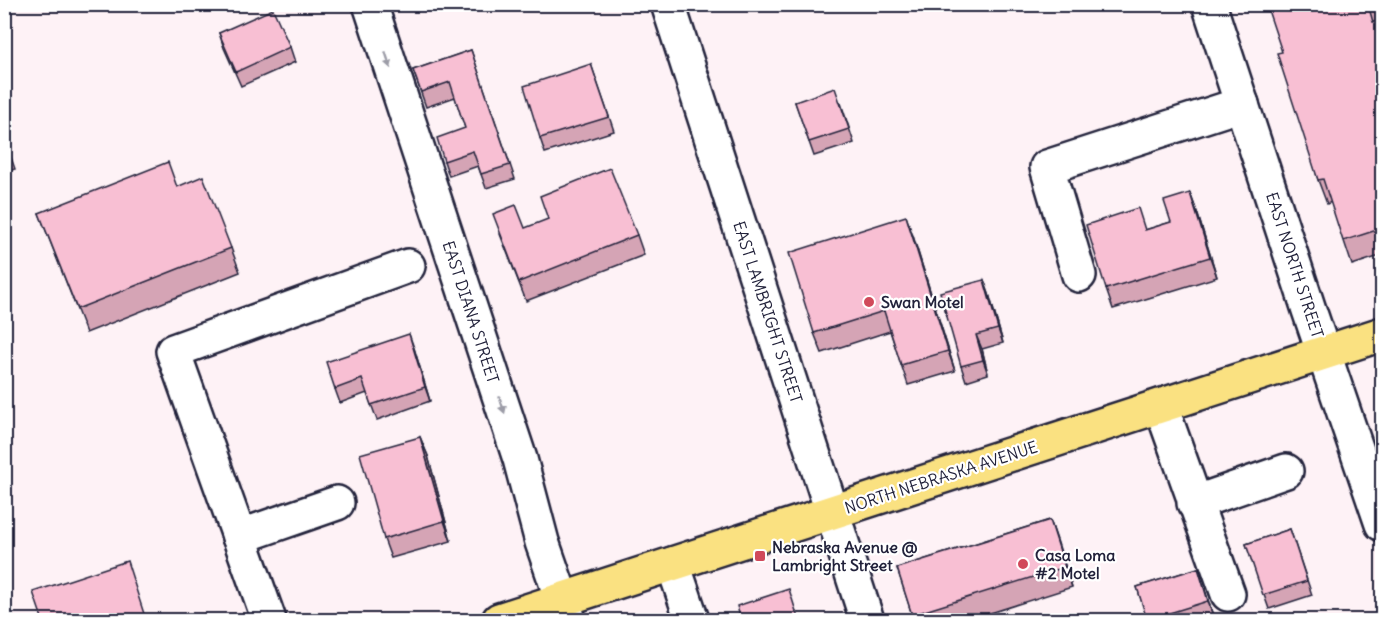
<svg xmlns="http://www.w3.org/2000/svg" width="1387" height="625" font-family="Delius,sans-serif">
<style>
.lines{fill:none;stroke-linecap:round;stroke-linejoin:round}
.minor-casing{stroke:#22223b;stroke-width:38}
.major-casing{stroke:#22223b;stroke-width:38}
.minor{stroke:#fff;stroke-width:33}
.major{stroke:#fae181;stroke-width:33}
.wall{fill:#d5a4b5;stroke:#22223b;stroke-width:1.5}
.shaded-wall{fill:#ae8694;stroke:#22223b;stroke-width:1.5}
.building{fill:#f8bfd3;stroke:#22223b;stroke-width:1.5}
.oneway{fill:#9c9ca7}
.poi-dot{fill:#d1495b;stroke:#fff;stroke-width:2}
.labels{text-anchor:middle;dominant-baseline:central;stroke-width:4.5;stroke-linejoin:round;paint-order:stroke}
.street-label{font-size:16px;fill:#22223b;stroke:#fff}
.poi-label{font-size:16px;font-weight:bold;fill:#22223b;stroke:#fff;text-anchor:start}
</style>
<rect width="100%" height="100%" fill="#fef2f6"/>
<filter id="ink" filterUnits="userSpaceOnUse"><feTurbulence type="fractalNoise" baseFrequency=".0167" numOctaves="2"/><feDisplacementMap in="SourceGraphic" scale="12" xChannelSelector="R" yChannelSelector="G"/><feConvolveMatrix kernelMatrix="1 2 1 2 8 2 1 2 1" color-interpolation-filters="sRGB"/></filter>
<g filter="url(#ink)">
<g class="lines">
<defs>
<g id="minor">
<path d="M370 4 520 459 542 542 569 620"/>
<path d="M668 4 867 620"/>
<path d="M1209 4 1309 310 1382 524"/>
<path d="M1079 275 1047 167 1242 104"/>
<path d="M1161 406 1228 594"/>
<path d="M1194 503 1286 471"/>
<path d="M239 537 337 503"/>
<path d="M673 564 692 620"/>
<path d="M269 620 173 351 408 266"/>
</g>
<path id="major" d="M499 620 1382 334"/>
</defs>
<use href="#minor" class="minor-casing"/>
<use href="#major" class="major-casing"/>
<use href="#minor" class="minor"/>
<use href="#major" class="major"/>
</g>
<g class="wall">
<path d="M1376 4 1381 20 1383 21V255L1352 265 1331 202 1327 204 1318 180 1282 52Z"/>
<path d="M219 33 290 47 295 62 241 86 224 48Z"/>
<path d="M471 50 515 179 486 188 478 166 449 176 444 161 465 128 455 97 426 107 413 70Z"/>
<path d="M591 64 614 131 545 153 540 138Z"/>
<path d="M795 102 841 103 854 143 814 156Z"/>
<path d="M4 137 15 169 4 172Z"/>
<path d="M177 187 231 248 240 272 86 333 39 213Z"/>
<path d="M1190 193 1197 212 1217 277 1113 309 1106 289 1145 230 1171 222Z"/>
<path d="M525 228 637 235 644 255 526 301 500 234Z"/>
<path d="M913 236 955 371 908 385 890 331 822 353 814 333Z"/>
<path d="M984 280 989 294 1003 343 982 349 988 374 966 381 961 366Z"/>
<path d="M414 348 430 401 377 420 367 393 340 403 335 389Z"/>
<path d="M420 437 428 456 451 541 391 558 384 539Z"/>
<path d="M1050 520 1072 587 965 621H914L897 568Z"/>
<path d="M1290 529 1312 595 1269 609 1246 544Z"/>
<path d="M1198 568 1213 616 1198 621H1148L1137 587Z"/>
</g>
<g class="shaded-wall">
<path d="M1190 193 1197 212 1217 277 1210 257Z"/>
<path d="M906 216 913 236 955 371 948 351Z"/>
<path d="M984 280 989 294 1003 343 998 329Z"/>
<path d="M409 334 414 348 430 401 425 387Z"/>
<path d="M976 335 982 349 988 374 983 360Z"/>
<path d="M420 437 428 456 451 541 444 521Z"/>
<path d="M1050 520 1057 540 1072 587 1065 567Z"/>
<path d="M1198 568 1203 583 1213 616 1208 601Z"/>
</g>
<g class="building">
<path d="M1266 4H1375V6L1369 8 1373 22 1382 20 1383 21V47H1381L1383 51V228L1343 241 1323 179 1318 180 1277 53 1282 52Z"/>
<path d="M273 9 290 47 236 72 219 33Z"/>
<path d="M471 50 510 165 481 174 473 151 444 161 437 138 465 128 450 82 421 92 413 70Z"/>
<path d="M591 64 609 117 540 138 524 86Z"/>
<path d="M835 88 849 129 809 142 795 102Z"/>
<path d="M4 140 8 149 4 150Z"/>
<path d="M168 162 177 187 203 176 231 248 77 309 39 213Z"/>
<path d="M610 168 637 235 519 282 493 214 516 205 525 228 548 219 540 196Z"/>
<path d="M1190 193 1210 257 1106 289 1086 225 1138 208 1145 230 1171 222 1164 201Z"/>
<path d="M906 216 948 351 901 365 884 311 814 333 789 253Z"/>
<path d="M984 280 998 329 976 335 983 360 961 366 940 292Z"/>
<path d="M409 334 425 387 371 405 362 379 335 389 326 362Z"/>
<path d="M420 437 444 521 384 539 360 454Z"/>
<path d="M1050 520 1065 567 912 615 897 568Z"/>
<path d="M1290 529 1307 581 1263 595 1246 544Z"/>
<path d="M127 561 146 620 144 621H43L33 592Z"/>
<path d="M1198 568 1208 601 1147 620 1137 587Z"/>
<path d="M789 589 799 621H741L737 606Z"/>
<path d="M1138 614 1139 621H1116Z"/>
</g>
<defs><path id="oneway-solid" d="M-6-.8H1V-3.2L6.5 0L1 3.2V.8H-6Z" transform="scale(1.5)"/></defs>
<g class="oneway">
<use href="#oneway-solid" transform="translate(388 60) rotate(72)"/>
<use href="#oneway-solid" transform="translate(502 405) rotate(72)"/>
</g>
</g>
<g class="poi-dot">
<circle cx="869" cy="302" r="6"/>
<rect x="754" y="550" width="12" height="12" rx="3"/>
<circle cx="1023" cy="564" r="6"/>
</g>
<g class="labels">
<g class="street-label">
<text transform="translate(1295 265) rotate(72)">EAST NORTH STREET</text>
<text transform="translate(471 312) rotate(72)">EAST DIANA STREET</text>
<text transform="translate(768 312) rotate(72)">EAST LAMBRIGHT STREET</text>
<text transform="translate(941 477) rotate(-18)">NORTH NEBRASKA AVENUE</text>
</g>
<g class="poi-label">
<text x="881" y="302">Swan Motel</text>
<text x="772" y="547">Nebraska Avenue @<tspan x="772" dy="18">Lambright Street</tspan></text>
<text x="1035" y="555">Casa Loma<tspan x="1035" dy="18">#2 Motel</tspan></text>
</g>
</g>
<rect width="1387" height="625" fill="none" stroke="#fff" stroke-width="24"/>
<rect x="12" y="12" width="1363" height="601" fill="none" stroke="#22223b" stroke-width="2" filter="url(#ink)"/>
</svg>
